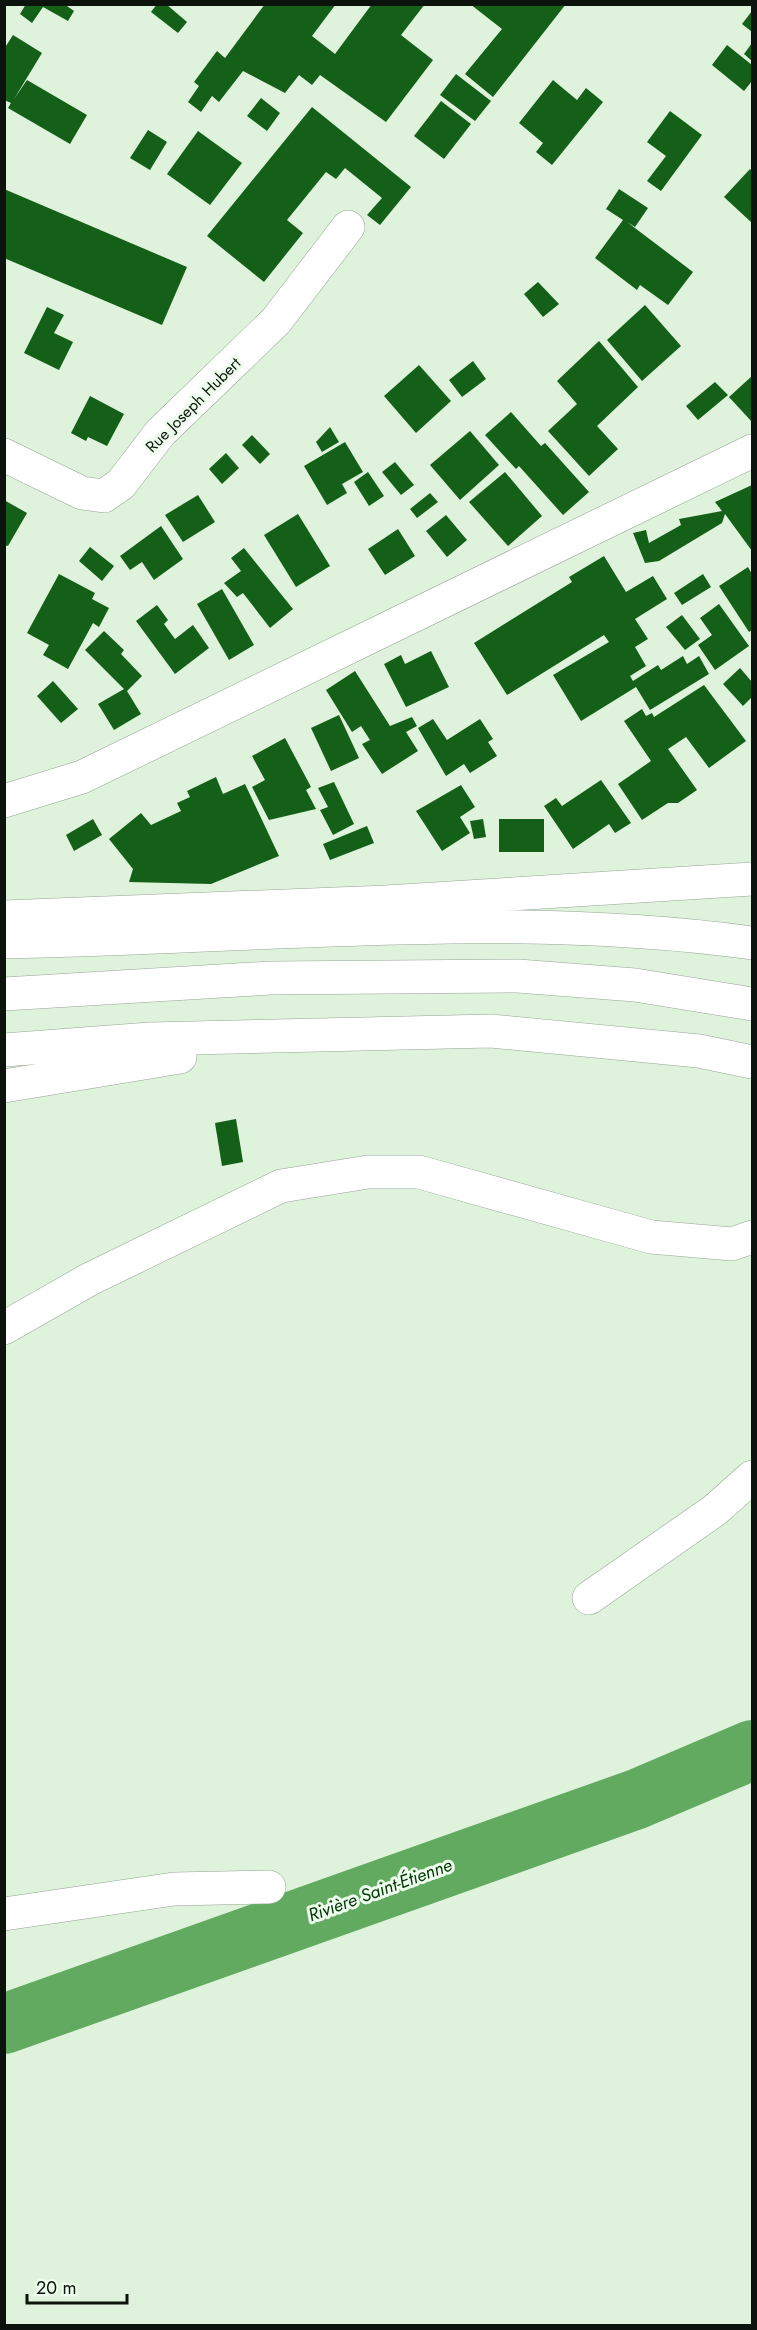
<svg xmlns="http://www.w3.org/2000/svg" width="757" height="2330" font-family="Jost,sans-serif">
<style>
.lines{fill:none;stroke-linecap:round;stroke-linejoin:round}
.river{stroke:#62aa60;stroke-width:60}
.building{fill:#146018}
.minor-casing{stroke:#93a692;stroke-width:34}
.major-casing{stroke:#93a692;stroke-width:34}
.highway-casing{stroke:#93a692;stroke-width:34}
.minor{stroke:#fff;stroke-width:33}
.major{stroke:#fff;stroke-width:33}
.highway{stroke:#fff;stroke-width:33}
.labels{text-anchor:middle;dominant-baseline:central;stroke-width:6;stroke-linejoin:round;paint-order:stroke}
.street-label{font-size:16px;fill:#0c130c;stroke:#eefeed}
.water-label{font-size:18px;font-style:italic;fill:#003604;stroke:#eefeed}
</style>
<rect width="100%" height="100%" fill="#def2dc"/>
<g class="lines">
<path class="river" d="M4 2024 637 1799 752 1750"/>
</g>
<g class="building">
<path d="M26 4H64L74 11 68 21 43 7 32 23 20 14Z"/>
<path d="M157 4H166L187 22 178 33 151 12Z"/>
<path d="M265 4H336L312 36 335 54 372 4H425L401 35 433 60 386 122 320 75 312 85 299 75 285 93 243 71 219 102 212 96 201 112 188 102 199 86 194 82 217 51 225 58Z"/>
<path d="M470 4H566L493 97 465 74 502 29Z"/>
<path d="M752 11V32L742 24Z"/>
<path d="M13 35 42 53 14 99 27 80 87 115 70 144 8 108 11 103 4 100V49Z"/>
<path d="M752 43V61L744 54Z"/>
<path d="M727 45 752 65V81L744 91 712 65Z"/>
<path d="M456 74 491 101 475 121 440 95Z"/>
<path d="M553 80 577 100 586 88 603 102 552 165 536 152 543 143 519 123Z"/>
<path d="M261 98 280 113 267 131 247 116Z"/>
<path d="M441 101 471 124 444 159 414 136Z"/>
<path d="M312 107 411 187 380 225 367 215 382 198 345 168 336 179 326 172 287 220 303 233 264 282 207 236Z"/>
<path d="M670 111 702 135 661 191 647 181 666 156 647 142Z"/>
<path d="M148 130 167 142 150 170 130 158Z"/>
<path d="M198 131 242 163 210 205 167 174Z"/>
<path d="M750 169 752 171V223L724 197Z"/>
<path d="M4 189 187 267 162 325 4 258Z"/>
<path d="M619 189 648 208 635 227 627 222 693 272 668 305 640 285 637 290 595 258 623 220 606 209Z"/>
<path d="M538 282 559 304 543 317 524 294Z"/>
<path d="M645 305 681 346 642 381 607 340Z"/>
<path d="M47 307 64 315 54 333 73 342 59 370 24 353Z"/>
<path d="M599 341 638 387 597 426 618 449 589 476 548 431 577 404 557 381Z"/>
<path d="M473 361 486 379 462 397 449 380Z"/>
<path d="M419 365 451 401 416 433 384 396Z"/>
<path d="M752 376V422L729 397Z"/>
<path d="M715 382 728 395 698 420 686 406Z"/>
<path d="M90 396 124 414 107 446 88 437 86 441 71 433Z"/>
<path d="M511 412 541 446 545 443 589 492 563 515 519 466 516 469 485 435Z"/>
<path d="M330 427 339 442 322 452 316 442Z"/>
<path d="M470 431 499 465 460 500 430 465Z"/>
<path d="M252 435 270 454 260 464 242 445Z"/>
<path d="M345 442 363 472 342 484 347 493 327 505 304 466Z"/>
<path d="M226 453 239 468 222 484 209 469Z"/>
<path d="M395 462 414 485 401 495 382 472Z"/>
<path d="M368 472 384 496 369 506 354 482Z"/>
<path d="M505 472 542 516 508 546 469 502Z"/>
<path d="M752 485V551L725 514 722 523 659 561 645 563 633 533 646 530 649 543 681 525 679 519 722 511 715 502Z"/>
<path d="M430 493 438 502 417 518 410 509Z"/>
<path d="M198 495 215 522 183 542 165 515Z"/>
<path d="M4 500 27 513 8 546 4 545Z"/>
<path d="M298 514 330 566 296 587 264 535Z"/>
<path d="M446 515 467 540 447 557 426 531Z"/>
<path d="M161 526 183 559 154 580 142 562 130 570 120 556Z"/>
<path d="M398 529 415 556 385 575 368 549Z"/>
<path d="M90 547 114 566 102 581 79 561Z"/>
<path d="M244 548 293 609 270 628 243 593 237 597 224 583 241 571 231 558Z"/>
<path d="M604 556 626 592 653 576 667 599 635 619 648 639 635 647 646 666 630 676 633 681 658 665 661 670 683 656 687 664 699 656 709 674 650 710 636 687 581 721 553 675 609 642 604 635 507 695 474 643 572 582 569 577Z"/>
<path d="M748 567 752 574V630L749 632 719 586Z"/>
<path d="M59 574 95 593 92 599 109 608 99 627 93 623 68 669 43 655 49 645 27 633Z"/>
<path d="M703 574 711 587 682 605 674 593Z"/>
<path d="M222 589 254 645 229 660 197 604Z"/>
<path d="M719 604 749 646 715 670 698 645 712 635 700 618Z"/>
<path d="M157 605 168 620 164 624 175 639 193 625 209 648 175 674 136 621Z"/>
<path d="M682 615 700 639 685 650 666 627Z"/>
<path d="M104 631 124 650 121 654 142 676 127 691 141 714 114 730 98 704 124 689 85 650Z"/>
<path d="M431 651 449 687 406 707 384 664 401 655 405 664Z"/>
<path d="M740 668 752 682V697L743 706 723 684Z"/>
<path d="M355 671 390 726 412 717 417 726 406 732 418 751 382 774 362 744 370 740 361 726 352 732 326 690Z"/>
<path d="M53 681 78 709 61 723 37 696Z"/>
<path d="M704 685 746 741 709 768 686 737 668 749 697 790 678 803H668L642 820 618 784 651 761 624 721 642 709 646 716 652 713 654 717Z"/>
<path d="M339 715 359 758 331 771 311 728Z"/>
<path d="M433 719 447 740 480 719 493 739 488 742 497 756 470 773 464 764 446 776 418 728Z"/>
<path d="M285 738 311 787 306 790 316 809 269 820 252 787 265 780 252 756Z"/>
<path d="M216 777 223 794 245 784 279 856 211 884 129 882 133 869 109 839 141 813 151 825 181 811 177 803 190 797 187 791Z"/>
<path d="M601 780 631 823 615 833 609 824 573 849 544 806 556 798 562 806Z"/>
<path d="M334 782 354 824 333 835 320 810 328 807 318 788Z"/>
<path d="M461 785 475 807 460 817 470 833 442 851 416 811Z"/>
<path d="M93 819 102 835 74 851 66 835Z"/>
<path d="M483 819 486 837 474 839 470 821Z"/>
<rect x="499" y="819" width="45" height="33"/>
<path d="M367 826 374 843 330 860 323 844Z"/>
<path d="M236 1119 243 1162 222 1166 215 1123Z"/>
</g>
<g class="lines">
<defs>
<g id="minor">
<path d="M4 455 82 493 104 496 121 484 160 433 276 321 348 227"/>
<path d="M4 917 386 902 752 879"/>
<path d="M4 1328 90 1279 281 1186 368 1172H419L651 1237 732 1244 752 1237"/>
<path d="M589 1598 715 1510 752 1477"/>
<path d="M4 1914 174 1889 269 1887"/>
</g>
<path id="major" d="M4 801 82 777 752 451"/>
<g id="highway">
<path d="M4 942C253 938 505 909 752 943"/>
<path d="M4 994 271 978 518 976 635 985 752 1004"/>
<path d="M4 1050 150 1039 491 1031 699 1051 752 1062"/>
<path d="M4 1086 180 1057"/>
</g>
</defs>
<use href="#minor" class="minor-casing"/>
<use href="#major" class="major-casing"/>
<use href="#highway" class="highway-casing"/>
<use href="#minor" class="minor"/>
<use href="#major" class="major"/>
<use href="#highway" class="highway"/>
</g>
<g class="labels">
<g class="street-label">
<text transform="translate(193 405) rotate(-45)">Rue Joseph Hubert</text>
</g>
<g class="water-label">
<text transform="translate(380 1890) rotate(-20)">Rivière Saint-Étienne</text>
</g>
</g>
<rect width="757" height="2330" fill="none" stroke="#0c130c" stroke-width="12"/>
<path d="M27 2294v9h100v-9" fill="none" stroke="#0c130c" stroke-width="3"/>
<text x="36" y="2294" font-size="18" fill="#0c130c" stroke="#eefeed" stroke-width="4.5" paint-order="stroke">20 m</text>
</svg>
